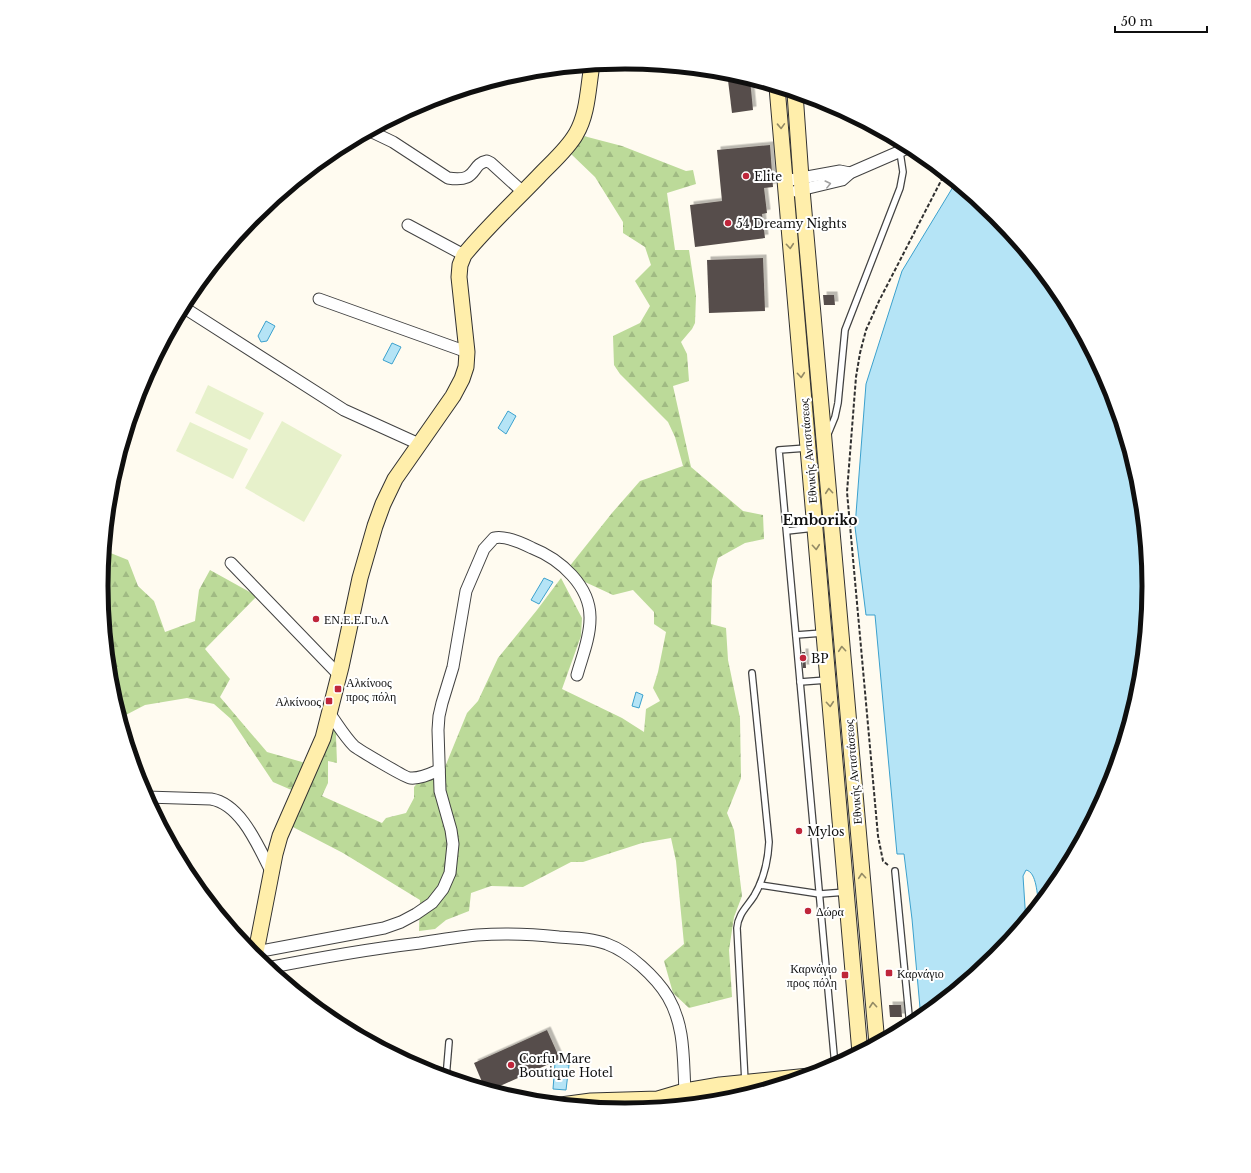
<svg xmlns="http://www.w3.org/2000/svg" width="1251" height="1173" font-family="'Libre Baskerville',serif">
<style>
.forest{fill:url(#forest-firs)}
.pitch{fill:#e7f1cb}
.water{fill:#b5e4f6;stroke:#3ca1cd}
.building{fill:#574e4b;filter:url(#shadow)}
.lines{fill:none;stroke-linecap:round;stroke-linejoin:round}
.lane-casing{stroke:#424242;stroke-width:8}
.street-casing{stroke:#424242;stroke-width:13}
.secondary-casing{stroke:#313131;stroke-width:17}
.path{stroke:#313131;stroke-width:2;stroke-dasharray:4 2;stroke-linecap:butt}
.lane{stroke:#fff;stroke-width:5.5}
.street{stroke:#fff;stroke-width:11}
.secondary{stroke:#ffeeab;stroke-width:15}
.oneway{stroke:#938a65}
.oneway2{stroke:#9f9f9f}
.poi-dot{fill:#bf263b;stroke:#fff;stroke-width:1.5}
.labels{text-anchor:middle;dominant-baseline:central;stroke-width:4;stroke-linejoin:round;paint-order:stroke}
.poi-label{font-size:12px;fill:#0f0f0f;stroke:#fff;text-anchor:start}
.street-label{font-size:12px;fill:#0f0f0f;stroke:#fff}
.quarter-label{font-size:14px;font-weight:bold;fill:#0f0f0f;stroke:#fff}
.rim{fill:none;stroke:#0f0f0f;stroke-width:5}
</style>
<defs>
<pattern id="forest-firs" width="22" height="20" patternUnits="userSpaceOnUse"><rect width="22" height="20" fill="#bcda99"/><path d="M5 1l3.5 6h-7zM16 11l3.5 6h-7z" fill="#a0ba83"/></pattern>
<filter id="shadow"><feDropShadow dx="3.5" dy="-3.5" stdDeviation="0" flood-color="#0004"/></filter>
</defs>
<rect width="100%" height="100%" fill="#fffbf0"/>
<path class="forest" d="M576 134 622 146 686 171 693 170 696 184 667 193 675 250H689L696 296 695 323 692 329 681 342 687 354 689 381 673 386 691 467 743 511 763 515 764 539 745 543 718 558 712 580 711 624 726 628 728 660 740 718 741 778 727 813 734 830 742 896 734 917 729 950 732 997 689 1008 673 993 664 961 684 944 676 861 671 838 642 843 583 862H571L523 887 491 886 471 893 469 911 446 920 435 929 419 931 420 900 343 853 289 825 303 795 273 782 231 719 214 704 187 698 145 705 120 718 111 689 101 586 105 544 108 552 128 560 138 586 154 601 165 632 195 621 199 590 210 570 257 596 205 649 230 679 220 697 267 752 316 766 332 723 338 730 336 736 337 763 328 761V783L322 796 382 823 386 818 406 813 414 798V787L430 769 445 767 467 713 478 701 498 658 537 610 561 578 582 618 581 636 562 689 622 718 644 732 646 709 660 701 653 688 658 672 666 632 654 624V612L633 590 613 595 585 582 569 567 612 513 640 481 683 466 675 437 668 422 620 374 614 365 613 336 640 323 650 306 635 281 651 265 645 247 623 233V222L595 177 570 153Z"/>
<g class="pitch">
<path d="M208 385 264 413 250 440 195 413Z"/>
<path d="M282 421 342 455 304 522 245 488Z"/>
<path d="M190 422 248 449 233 479 176 451Z"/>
</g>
<g class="water">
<path d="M956 182 997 216 1062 295 1110 386 1140 484 1150 587 1140 689 1110 787 1061 878 1039 906C1037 896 1037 872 1026 870L1023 876 1026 922 996 958 921 1019 912 919 904 854H897L875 615H866L855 527 866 384 902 271Z"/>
<path d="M266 321 275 326 267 341 261 342 258 336Z"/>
<path d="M392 343 401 347 392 364 383 360Z"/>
<path d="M508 411 516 416 506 434 498 428Z"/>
<path d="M544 578 553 582 539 604 531 600Z"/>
<path d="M636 692 643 695 639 708 632 706Z"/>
<path d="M555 1063 569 1065 566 1090 553 1089Z"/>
</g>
<g class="building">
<path d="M727 72 750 79 753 110 732 113Z"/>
<path d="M770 145 773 187 764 188 767 213 762 214 765 238 695 247 690 205 722 201 717 150Z"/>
<path d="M763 258 765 311 709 313 707 260Z"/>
<path d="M823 295H834L835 305H824Z"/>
<path d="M802 652H805L806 668H803Z"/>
<path d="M889 1005H901L902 1017H890Z"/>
<path d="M547 1030 560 1059 489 1091 485 1089 474 1063Z"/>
</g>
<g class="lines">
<defs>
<g id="lane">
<path d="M828 434 835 417 838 403 845 330 900 188 903 172 900 152"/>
<path d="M807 448 779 450 835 1066"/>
<path d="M787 531 814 528"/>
<path d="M796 635 823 633"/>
<path d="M800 682 827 680"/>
<path d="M895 871 910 1026"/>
<path d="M760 885 820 894 846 892"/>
<path d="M446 1078 449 1042"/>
<path d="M745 1082 737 928C738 914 747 907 754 896 764 879 768 862 769 842L752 673"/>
</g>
<g id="street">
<path d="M370 131 393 142 448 178C479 183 470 164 487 161L491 163 523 192"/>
<path d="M785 181 840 171 850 173"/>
<path d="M796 191 842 180 850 173 910 147"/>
<path d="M408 225 464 255"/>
<path d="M319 299 467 352"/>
<path d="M183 307 344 410 419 444"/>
<path d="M231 563 339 675"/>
<path d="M330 714C338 725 345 737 354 746 359 750 406 778 410 778 420 779 430 774 439 770"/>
<path d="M146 797 211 799C241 804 258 846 271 871"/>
<path d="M256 952 384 928 401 922 416 914 432 903 443 889 450 873 453 844 451 830 440 791 438 730 439 716 442 703 453 667 466 591 484 549 494 538C505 535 522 543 532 548 560 559 591 586 590 619 590 638 582 657 577 675"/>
<path d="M267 968C318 958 369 949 420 943 439 940 458 937 477 935 504 933 532 934 559 937 574 938 592 938 607 944 629 952 656 977 668 997 685 1026 683 1058 685 1091"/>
</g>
<g id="secondary">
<path d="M777 87 860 1053"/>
<path d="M795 93 801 178 877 1044"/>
<path d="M255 957 275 854 280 836 323 738 341 667 360 578 375 526 383 504 395 479 453 396 462 379 466 367 467 352 459 277 460 265 464 255C486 228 513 203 538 177 550 164 567 150 576 134 588 114 588 87 592 65"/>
<path d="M561 1105 591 1101 658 1099 685 1091 720 1085 809 1076"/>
</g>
</defs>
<use href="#lane" class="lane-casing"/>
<use href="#street" class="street-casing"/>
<use href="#secondary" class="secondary-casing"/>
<path class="path" d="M888 865 883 861 878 836 847 492 856 377 860 353 866 330 879 301 945 173"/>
<use href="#lane" class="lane"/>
<use href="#street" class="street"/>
<use href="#secondary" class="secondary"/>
</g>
<defs><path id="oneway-chevron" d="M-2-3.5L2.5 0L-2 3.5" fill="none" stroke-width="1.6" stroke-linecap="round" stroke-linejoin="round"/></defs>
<g class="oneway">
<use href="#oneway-chevron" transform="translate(781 126) rotate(88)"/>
<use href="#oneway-chevron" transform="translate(790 246) rotate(85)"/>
<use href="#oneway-chevron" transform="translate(801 375) rotate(85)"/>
<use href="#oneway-chevron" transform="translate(829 491) rotate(-95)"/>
<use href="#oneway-chevron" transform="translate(816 547) rotate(85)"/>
<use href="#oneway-chevron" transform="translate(842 649) rotate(-95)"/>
<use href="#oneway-chevron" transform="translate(830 704) rotate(85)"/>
<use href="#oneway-chevron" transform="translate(862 876) rotate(-95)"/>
<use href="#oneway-chevron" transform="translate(873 1005) rotate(-95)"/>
</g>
<use class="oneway2" href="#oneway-chevron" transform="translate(828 184) rotate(-14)"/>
<g class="poi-dot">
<circle cx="746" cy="176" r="4"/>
<circle cx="728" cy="223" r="4"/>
<circle cx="316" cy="619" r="4"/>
<circle cx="803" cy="658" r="4"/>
<rect x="334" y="685" width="8" height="8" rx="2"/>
<rect x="325" y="697" width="8" height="8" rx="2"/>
<circle cx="799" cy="831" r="4"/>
<circle cx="808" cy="911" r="4"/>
<rect x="885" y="969" width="8" height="8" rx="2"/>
<rect x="841" y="971" width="8" height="8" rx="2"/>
<circle cx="511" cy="1065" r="4"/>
</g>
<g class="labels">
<g class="poi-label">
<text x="754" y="176">Elite</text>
<text x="736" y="223">54 Dreamy Nights</text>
<text x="324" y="619">ΕΝ.Ε.Ε.Γυ.Λ</text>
<text x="811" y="658">BP</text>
<text x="346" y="682">Αλκίνοος<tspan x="346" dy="14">προς πόλη</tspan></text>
<text x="321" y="701" text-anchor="end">Αλκίνοος</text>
<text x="807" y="831">Mylos</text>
<text x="816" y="911">Δώρα</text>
<text x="837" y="968" text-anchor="end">Καρνάγιο<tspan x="837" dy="14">προς πόλη</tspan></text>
<text x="897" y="973">Καρνάγιο</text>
<text x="519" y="1058">Corfu Mare<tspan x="519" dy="14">Boutique Hotel</tspan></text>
</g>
<g class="street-label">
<text transform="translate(808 451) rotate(-95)">Εθνικής Αντιστάσεως</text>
<text transform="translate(853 772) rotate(-95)">Εθνικής Αντιστάσεως</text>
</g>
<g class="quarter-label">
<text x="820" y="520">Emboriko</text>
</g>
</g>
<path d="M0 0H1251V1173H0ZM108 586a517 517 0 1 1 1034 0a517 517 0 1 1-1034 0Z" fill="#fff" fill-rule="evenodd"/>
<path class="rim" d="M108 586a517 517 0 1 1 1034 0a517 517 0 1 1-1034 0Z"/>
<path d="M1115 26v6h92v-6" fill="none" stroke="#0f0f0f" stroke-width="2"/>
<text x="1121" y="26" font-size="12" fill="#0f0f0f" stroke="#ffffff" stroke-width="3" paint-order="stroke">50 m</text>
</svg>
